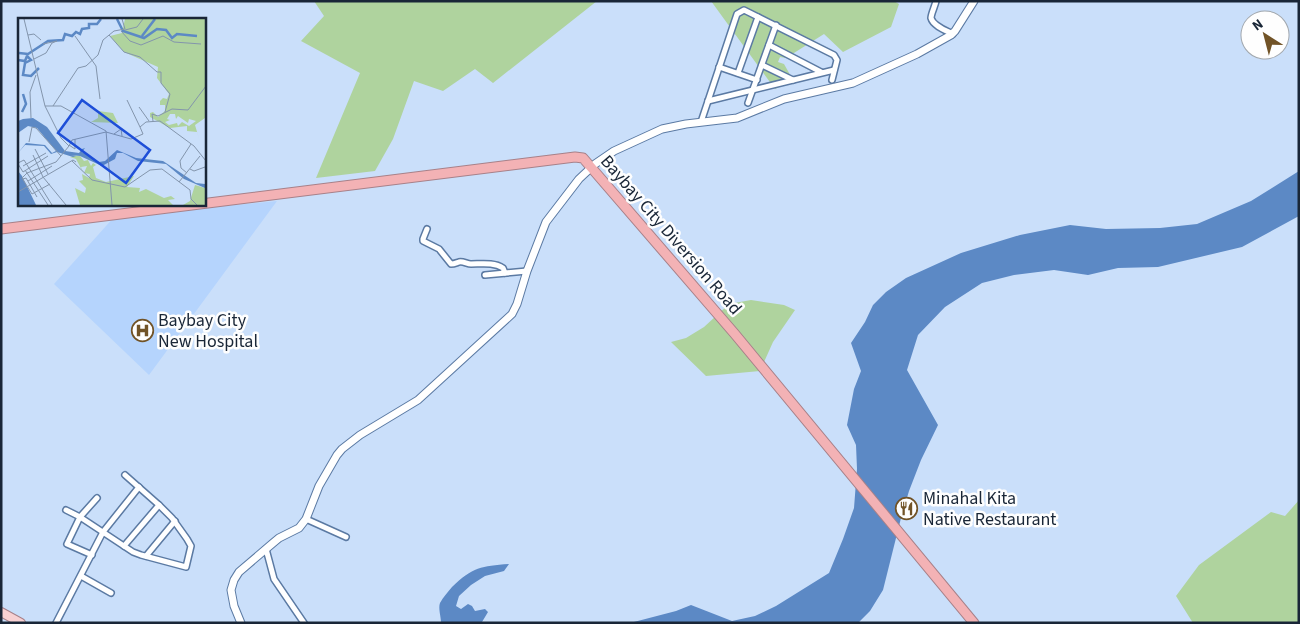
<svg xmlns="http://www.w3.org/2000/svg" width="1300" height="624" font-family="'Source Sans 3',sans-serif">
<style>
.built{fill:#b5d4fd}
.green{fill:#afd39e}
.water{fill:#5c89c5}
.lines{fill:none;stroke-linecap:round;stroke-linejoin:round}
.street-casing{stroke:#5b7aa3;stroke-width:8}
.secondary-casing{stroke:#5b7aa3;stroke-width:9}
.primary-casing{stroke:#a78189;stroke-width:10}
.highway-casing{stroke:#a78189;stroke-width:11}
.street{stroke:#fff;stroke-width:5}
.secondary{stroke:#fff;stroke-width:7}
.primary{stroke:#f8d1d3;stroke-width:8}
.highway{stroke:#f3b2b5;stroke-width:9}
.labels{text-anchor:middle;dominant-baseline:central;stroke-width:5;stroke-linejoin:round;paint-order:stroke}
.street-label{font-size:18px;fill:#192637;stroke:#fefefe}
.poi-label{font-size:18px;fill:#192637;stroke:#fefefe;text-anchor:start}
.inset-river{fill:none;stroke:#5c89c5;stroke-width:2.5}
.inset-road{fill:none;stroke:#8395ac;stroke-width:1}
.view{fill:#1d4ed8;fill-opacity:0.15;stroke:#1d4ed8;stroke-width:2.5}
.inset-edge{fill:none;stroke:#192637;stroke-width:2.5}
</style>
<rect width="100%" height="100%" fill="#cadffa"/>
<path class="built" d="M277 201 149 375 54 284 115 216Z"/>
<g class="green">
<path d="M314 1H597L493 83 475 69 443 91 414 81 393 139 375 171 316 178 360 73 301 41 324 16Z"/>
<path d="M711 1H894L899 4 891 27 843 52 824 34 786 58 780 57 778 62 784 64 793 80 775 89Z"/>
<path d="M751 300 784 305 795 310 773 342 760 371 706 376 671 342 686 338 704 327 729 304Z"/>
<path d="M1299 500V623H1193L1176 596 1199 565 1271 512 1285 516Z"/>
</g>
<g class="water">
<path d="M1299 171V216L1242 247 1158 267 1118 268 1088 275 1054 270 1014 275 982 283 945 307 918 335 907 370 938 425 921 460 909 491 901 518 883 590 870 611 858 623H630L676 611 691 605 732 621 755 616 776 606 829 573 843 539 854 508 857 469 856 445 847 425 854 389 861 371 851 343 865 322 873 305 886 292 906 278 961 253 1020 235 1070 225 1106 229 1160 228 1197 224 1251 201Z"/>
<path d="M509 564 504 571 485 576 471 585 459 596 456 606 461 609 468 604 472 606 475 611 485 609 488 612 482 622 441 623C441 617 438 608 440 603 443 597 448 592 452 587 473 567 481 566 509 564Z"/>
</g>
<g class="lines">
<defs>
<g id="street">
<path d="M936 1C935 6 931 14 931 18 933 26 947 31 953 34"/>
<path d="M769 45 821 72"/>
<path d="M762 65 793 80"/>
<path d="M719 67 757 80"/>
<path d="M738 73 758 17"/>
<path d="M708 101 834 70"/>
<path d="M748 103 776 25"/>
<path d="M701 122 737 14 744 10 834 55 837 60 832 80"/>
<path d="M427 229 423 239V241L439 249 451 264C454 264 456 263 459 262 463 261 467 264 471 264 481 264 494 262 503 268L505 273"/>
<path d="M485 275 527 271"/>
<path d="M66 510 80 517 133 552 141 555 186 567 191 546 187 539 172 518 159 505 125 475"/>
<path d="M306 519 346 537"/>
<path d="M124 546 159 505"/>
<path d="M266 549 274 579 304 623"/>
<path d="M92 555 67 544 80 517 97 498"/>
<path d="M146 556 175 521"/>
<path d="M81 576 111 593"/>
<path d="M56 623 103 532 139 487"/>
</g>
<path id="secondary" d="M241 623 234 606 231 590 234 580 239 572 273 543 279 538 299 528 306 519 319 486 337 455 342 449 360 435 418 400 512 314 517 304 527 271 546 222 579 179 595 164 614 151 662 129 686 124 737 118 784 99 853 83 917 54 951 35 955 31 974 1"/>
<path id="primary" d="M1 612 21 623"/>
<path id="highway" d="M1 229C193 206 384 181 575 157L583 158 734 333 974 623"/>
</defs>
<use href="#street" class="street-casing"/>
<use href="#secondary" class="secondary-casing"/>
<use href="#primary" class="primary-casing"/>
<use href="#highway" class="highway-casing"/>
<use href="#street" class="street"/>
<use href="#secondary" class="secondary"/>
<use href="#primary" class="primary"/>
<use href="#highway" class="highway"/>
</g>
<defs>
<symbol id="hospital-ring" viewBox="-11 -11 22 22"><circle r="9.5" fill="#fefefe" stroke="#715327" stroke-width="1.5"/><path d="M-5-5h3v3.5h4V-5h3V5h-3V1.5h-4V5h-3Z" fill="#715327"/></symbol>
<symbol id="restaurant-ring" viewBox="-11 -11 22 22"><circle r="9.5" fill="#fefefe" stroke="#715327" stroke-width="1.5"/><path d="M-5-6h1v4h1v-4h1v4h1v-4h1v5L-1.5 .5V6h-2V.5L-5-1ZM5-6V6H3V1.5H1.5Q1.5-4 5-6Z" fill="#715327"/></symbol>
</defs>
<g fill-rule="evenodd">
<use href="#hospital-ring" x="130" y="318" width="25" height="25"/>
<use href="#restaurant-ring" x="894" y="496" width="25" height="25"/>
</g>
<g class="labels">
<g class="street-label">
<text transform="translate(671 235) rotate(49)">Baybay City Diversion Road</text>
</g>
<g class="poi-label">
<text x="158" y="320">Baybay City<tspan x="158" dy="21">New Hospital</tspan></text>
<text x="923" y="498">Minahal Kita<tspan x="923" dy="21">Native Restaurant</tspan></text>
</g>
</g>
<g transform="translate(18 18)">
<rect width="188" height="188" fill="#cadffa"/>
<path d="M107 1H187V100L177 107 182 124 179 114 169 113V108L152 110 132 99V95L135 94 140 99 147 93V87H142V83L145 80 149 81 151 76 139 60 140 49 106 34 92 18 104 15ZM152 96H157L158 101 160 98 170 105 171 101 178 103 171 108 164 104 160 108 159 105 151 107 147 104 152 102 149 101ZM80 93 95 95 100 105 73 104 80 100ZM53 137 62 138 66 143 70 142 73 148 75 145 78 147 75 149 78 160 88 164 116 158 109 169 122 170 121 174 128 171 146 180 153 178 157 181 150 182 155 187H62L57 170 67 175 68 170 61 163 65 162 64 156 71 160 72 156 66 155 69 148 63 149 65 154 58 141 52 139 57 138ZM177 167 187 170V187H165L172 183Z" fill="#afd39e" fill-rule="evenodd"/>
<path d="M5 101 15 100 29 109 47 133 61 135 64 131 67 130 64 134 81 144 87 143 99 132 118 140 145 143 178 165 187 166V170L166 161 148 146 120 143 105 135H99L97 141 84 148 62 138 53 137 58 138 55 139 39 134 33 136 26 128 7 127 0 135 8 125 27 127 34 135 38 133 19 110 10 108 0 115V103ZM0 153 4 158 18 187H0Z" fill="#5c89c5"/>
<path class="inset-river" d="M99 1 105 13 126 20 139 11 148 12 154 20 159 16 179 18M124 18 137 1M1 35 10 36 30 23 45 22 47 16 54 18 58 14 62 16 64 11 71 10V6H79L83 1M0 42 7 43 9 38 13 42 7 45 5 57 13 58 21 50M4 94 8 86 5 76"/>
<path class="inset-road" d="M6 1 27 88H43L88 113 94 187M107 12 119 9 125 1M103 13 112 23 123 27 145 18 156 24 183 26M10 17 16 16 23 22M91 17 106 34 122 39 139 54H143V65L152 76 147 94M57 18 78 48 82 81M16 41 28 35 34 25 39 23 25 26M109 82 122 109M27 88 43 120 51 128 38 144 9 155 30 187M35 88 60 50 68 48 80 37 85 22 96 13 107 11 104 1M121 89 131 103M13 100 12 74 18 57M135 103 134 96 140 98 154 91 170 92 188 68M96 116 103 111 104 118M11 124 14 109 18 110 43 138M51 127 57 131V121M51 128 54 122 88 114 113 121 125 116 122 109 128 104 142 103 176 128 188 143M17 131 30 156M15 137 25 159 48 187M54 143 74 162 107 169 132 152 144 151 172 172 173 181 179 187M0 145 6 142 34 187M0 146 5 154 30 138M5 148 28 135M172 151 176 153 187 149M7 152 9 155 4 160 14 176 32 166M169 155 163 150 162 143 173 126M5 161 8 160 19 179M10 163 34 148M161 164 182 138M0 174 55 142 58 144"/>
<path class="view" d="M64 82 132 132 108 165 40 115Z"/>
<rect width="188" height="188" class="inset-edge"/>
</g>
<rect width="1300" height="624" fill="none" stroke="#192637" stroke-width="5"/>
<g transform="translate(1265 35) rotate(324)"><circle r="24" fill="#fefefe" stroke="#a2a8ae"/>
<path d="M0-4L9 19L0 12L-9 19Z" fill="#715327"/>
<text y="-8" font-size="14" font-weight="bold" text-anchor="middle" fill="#192637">N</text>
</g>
</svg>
